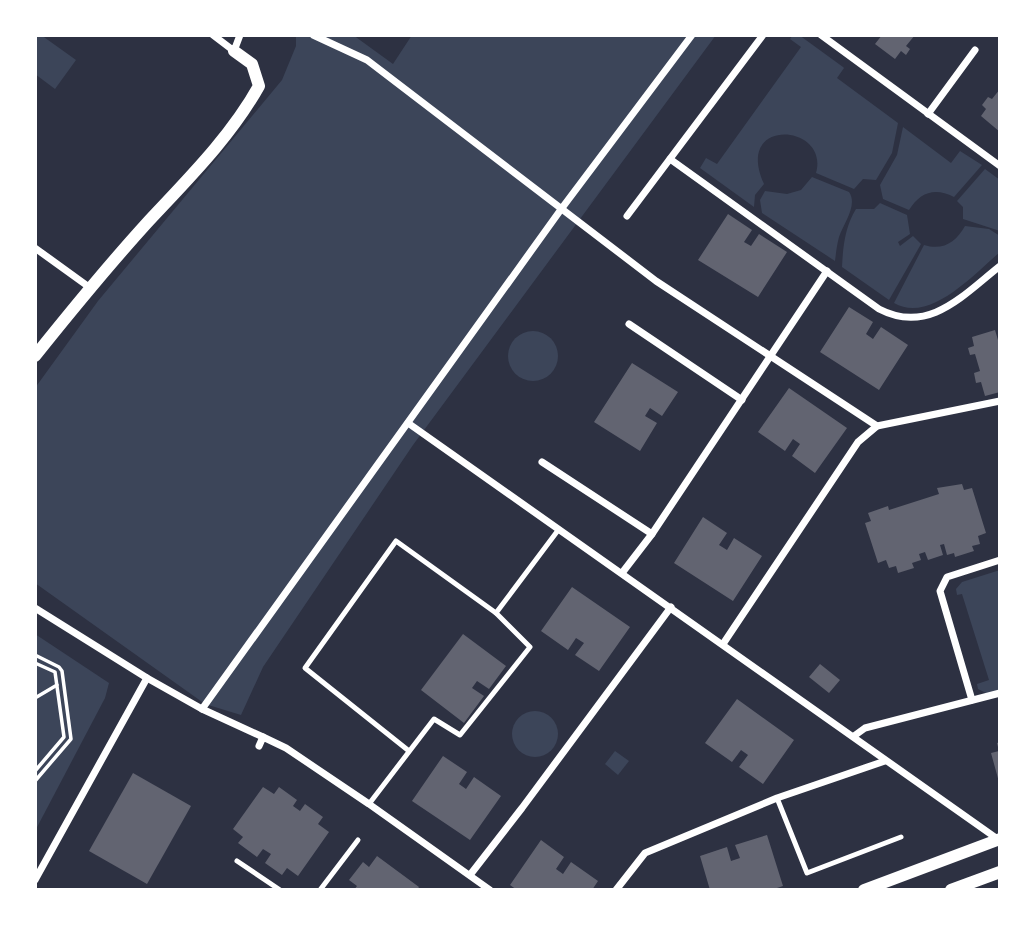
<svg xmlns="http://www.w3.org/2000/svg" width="1035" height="925" font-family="'Golos Text',sans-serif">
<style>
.green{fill:#3c4559}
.building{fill:#626471}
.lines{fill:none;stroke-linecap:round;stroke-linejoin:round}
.path{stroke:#fff;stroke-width:3.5}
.service{stroke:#fff;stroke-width:5}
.minor{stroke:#fff;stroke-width:7}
.tertiary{stroke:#fff;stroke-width:12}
</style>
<rect width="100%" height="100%" fill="#2d3142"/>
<g class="green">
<path d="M35 35H41L76 60 55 89 35 74Z"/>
<path d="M296 35H353L393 64 412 35H716L413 445 263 667 241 715 205 704 35 583V388L98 301 282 80 296 46Z"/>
<path d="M793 35H799L843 67 844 68 837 78 898 123 892 153 876 180 863 179 854 189 816 173C830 124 733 116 764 184L755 195 754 207 700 168 706 158 717 164 801 47 790 39Z"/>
<path d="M903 127 951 163 960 151 982 165 954 197C935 187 920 192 909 210L883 199 880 185 897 155Z"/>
<path d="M985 169 1000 180V231L963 219V207L957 201Z"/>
<path d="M812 177 849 192C858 205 844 223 839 237 837 244 836 253 835 261L762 213 760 200 765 191 787 194 801 190Z"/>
<path d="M880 203 907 215 910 234 898 242 900 246 913 236 921 244 889 300 842 267C843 246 845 227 856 209H874Z"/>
<path d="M965 226 989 229 1000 236V252C974 274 930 324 894 303L924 245C943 251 956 242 965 226Z"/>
<circle cx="533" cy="356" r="25"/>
<path d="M1000 570V692L988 694 978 689 977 684 989 680 962 594 957 595 956 589 962 582Z"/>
<path d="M35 634 109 683 105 698 35 831Z"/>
<circle cx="535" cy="734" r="23"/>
<path d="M615 751 629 761 618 775 605 764Z"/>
</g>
<g class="building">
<path d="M882 35H915L906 46 910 49 906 55 901 51 895 59 875 44Z"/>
<path d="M1000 89V132L981 116 986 109 982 105 988 97 992 99Z"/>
<path d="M728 214 752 230 744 242 751 246 759 234 787 252 758 297 698 260Z"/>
<path d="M849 307 873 322 866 334 873 339 881 327 908 345 879 390 820 352Z"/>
<path d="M995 330 998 340 1000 339V392L985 396 981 382 976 383 974 373 980 371 975 354 970 355 968 348 974 346 972 337Z"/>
<path d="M632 363 678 392 662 416 650 408 645 416 657 423 640 451 594 422Z"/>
<path d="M789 388 847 428 815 473 792 456 800 444 793 439 785 451 758 432Z"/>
<path d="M962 484 964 490 972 488 986 533 978 536 980 544 972 546 974 551 955 557 954 553 947 555 944 544 940 545 943 555 928 560 925 552 919 554 921 560 912 563 914 568 898 573 896 566 889 568 886 560 878 563 865 523 871 521 868 513 888 506 889 510 939 494 937 488Z"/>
<path d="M703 517 727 533 719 545 727 550 734 538 762 556 733 601 674 563Z"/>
<path d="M572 587 630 627 599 671 575 655 584 643 576 638 568 650 541 631Z"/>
<path d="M463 634 506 666 489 689 477 681 472 688 484 696 464 723 421 690Z"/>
<path d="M820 664 840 680 829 693 809 677Z"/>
<path d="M737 699 794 740 763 784 739 767 748 755 741 750 732 762 705 743Z"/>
<path d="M1000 742V782H999L991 753 999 751 997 743Z"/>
<path d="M443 756 467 772 459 784 466 789 474 777 501 796 470 840 412 801Z"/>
<path d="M133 773 191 806 147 884 89 851Z"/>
<path d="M263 787 274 794 279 787 297 800 293 806 300 811 305 804 323 817 318 824 329 832 298 876 287 868 282 875 265 863 271 854 263 849 257 857 238 843 243 837 233 829Z"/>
<path d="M767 835 783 886 771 890H710L700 856 727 847 731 861 740 858 735 845Z"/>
<path d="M541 840 564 857 556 869 563 874 571 862 598 881 592 890H517L510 885Z"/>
<path d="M377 856 419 887 417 890H354L357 886 349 880 363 862 369 867Z"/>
</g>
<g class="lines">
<g class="path">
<path d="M35 655 59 667 62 671 71 739 35 781"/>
<path d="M35 663 55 672 64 737 35 771"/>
<path d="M35 698 57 685"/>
</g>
<g class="service">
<path d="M409 751 305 668 396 541 496 613"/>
<path d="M777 798 807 873 901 837"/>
<path d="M369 804 434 719 460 735 530 647 496 613 559 529"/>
<path d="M237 861 280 890"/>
<path d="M320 890 358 840"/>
</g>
<g class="minor">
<path d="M213 35 234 51 240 35"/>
<path d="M313 35 367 60 656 281 877 426"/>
<path d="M821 35 1000 166"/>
<path d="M928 114 975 50"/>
<path d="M670 159 879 309C929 335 963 295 1000 266"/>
<path d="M627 216 763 35"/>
<path d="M35 248 89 287"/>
<path d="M629 324 742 400"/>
<path d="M408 423 999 840"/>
<path d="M542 462 652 534"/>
<path d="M622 573 652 534 827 271"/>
<path d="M35 608 147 678 202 709 263 737"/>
<path d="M723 644 858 442 877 426 1000 401"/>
<path d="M972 700 940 591 947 577 1000 560"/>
<path d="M202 709 562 208 692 35"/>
<path d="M854 736 865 728 1000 693"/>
<path d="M259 746 263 737 286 748 369 804 490 890"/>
<path d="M470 875 522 808 671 607"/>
<path d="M35 880 147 678"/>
<path d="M616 890 645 853 777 798 885 761"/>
</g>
<g class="tertiary">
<path d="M35 356C71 311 107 267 146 224 186 181 230 138 259 86L252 64 234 51"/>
<path d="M864 890 1000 839"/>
<path d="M951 890 1000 872"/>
</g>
</g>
<rect width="1035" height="925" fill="none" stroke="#ffffff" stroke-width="74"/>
</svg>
